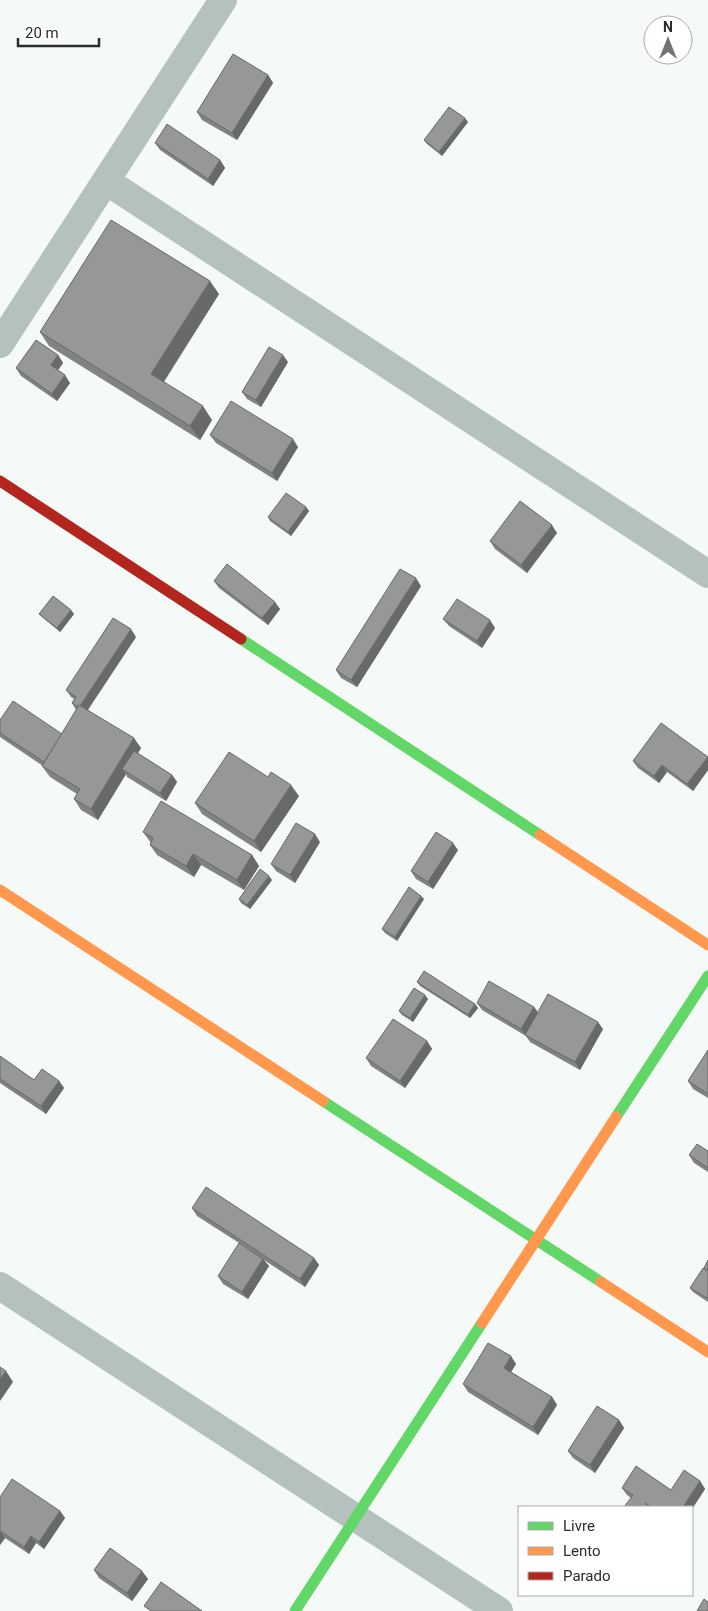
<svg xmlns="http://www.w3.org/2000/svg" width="708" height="1611" font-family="Roboto,sans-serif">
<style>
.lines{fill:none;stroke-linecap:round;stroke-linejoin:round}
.street{stroke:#b4c1bd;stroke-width:28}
.fast{stroke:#63d668;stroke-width:11}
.slow{stroke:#ff974d;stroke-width:11}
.jam{stroke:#b3261e;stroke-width:11}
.wall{fill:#808381}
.shaded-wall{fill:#686a69}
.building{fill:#959896;stroke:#686a69}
</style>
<rect width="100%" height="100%" fill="#f5f9f7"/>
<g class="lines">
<g class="street">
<path d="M106 181 708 574"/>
<path d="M0 344 223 0"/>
<path d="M0 1286 499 1611"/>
</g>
<g class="fast">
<path d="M241 639 540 835"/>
<path d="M323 1101 601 1282"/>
<path d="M616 1117 708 976"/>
<path d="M295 1611 482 1323"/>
</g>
<g class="slow">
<path d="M540 835 708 945"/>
<path d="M0 890 323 1101"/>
<path d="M601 1282 708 1352"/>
<path d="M482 1323 616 1117"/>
</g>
<path class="jam" d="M0 481 241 639"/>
</g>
<g class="wall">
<path d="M268 75 273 83 237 140 202 120 197 112Z"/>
<path d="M468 122 442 156 427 144 424 140Z"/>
<path d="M155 143 220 160 225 168 213 186 160 150Z"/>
<path d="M219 294 164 382 212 420 200 440 49 346 40 332Z"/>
<path d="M58 355 63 363 58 370 70 383 57 401 21 376 16 368Z"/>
<path d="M288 362 261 407 247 399 242 392Z"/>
<path d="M210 435 298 447 277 481 216 443Z"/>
<path d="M306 507 309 511 291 536 270 521 268 517Z"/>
<path d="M557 533 527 573 495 549 490 541Z"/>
<path d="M214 581 280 609 268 625 219 588Z"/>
<path d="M421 586 357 687 341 678 336 670Z"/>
<path d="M39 614H74L60 632 42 617Z"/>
<path d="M443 619 495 628 482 648 449 626Z"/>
<path d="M136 637 88 710 141 748 138 753 172 775 177 782 166 801 127 777 126 774 98 820 81 810 74 799 77 794 50 777 42 766H43L0 737V720L62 734 76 710 72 703 74 699 71 697 66 690Z"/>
<path d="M708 757V770L693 791 667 772 659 783 638 768 633 761Z"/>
<path d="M268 777 299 796 261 852 202 814 195 803Z"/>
<path d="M143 832 252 855 259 866 244 890 201 865 194 877 157 855 150 845 151 843Z"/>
<path d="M320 842 295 883 276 871 271 864Z"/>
<path d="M458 850 433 889 416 879 411 871Z"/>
<path d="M272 880 250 909 241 903 239 899Z"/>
<path d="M424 899 397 941 385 933 382 929Z"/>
<path d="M417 982 475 1004 478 1008 470 1018 420 986Z"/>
<path d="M428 999 413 1022 402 1015 399 1011Z"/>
<path d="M477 1003 534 1007 538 1012 603 1029 580 1070 530 1042 526 1036 482 1010Z"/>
<path d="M427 1041 432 1049 405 1088 371 1066 366 1058Z"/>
<path d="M708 1050V1098L693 1089 688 1081Z"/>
<path d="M0 1056 34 1080 59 1081 64 1088 46 1114 0 1083Z"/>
<path d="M708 1151V1172L694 1163 689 1155Z"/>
<path d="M192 1208 314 1258 319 1265 305 1287 264 1260 269 1266 248 1299 223 1284 218 1276 250 1250 197 1216Z"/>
<path d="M708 1260V1302L693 1292 690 1288 706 1270 704 1268Z"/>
<path d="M516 1364 511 1372 552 1397 557 1405 538 1435 468 1392 463 1384Z"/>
<path d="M619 1420 624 1428 595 1473 573 1458 568 1451Z"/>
<path d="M700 1481 705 1489 692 1509V1507L631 1498 627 1495 622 1488 671 1490Z"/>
<path d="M0 1497 60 1511 65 1518 44 1549 36 1543 29 1554 5 1538 0 1545Z"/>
<path d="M94 1570 148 1579 132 1601 99 1578Z"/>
</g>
<g class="shaded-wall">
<path d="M268 75 273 83 237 140 232 133Z"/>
<path d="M465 118 468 122 442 156 439 152Z"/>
<path d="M220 160 225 168 213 186 208 179Z"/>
<path d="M210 281 219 294 160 387 151 374Z"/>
<path d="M58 355 63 363 56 373 51 365Z"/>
<path d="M283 355 288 362 261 407 256 400Z"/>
<path d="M65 375 70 383 57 401 52 394Z"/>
<path d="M203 406 212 420 200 440 190 426Z"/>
<path d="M293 439 298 447 277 481 272 473Z"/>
<path d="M306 507 309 511 291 536 288 532Z"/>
<path d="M552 525 557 533 527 573 521 565Z"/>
<path d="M416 578 421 586 357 687 351 680Z"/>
<path d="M275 602 280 609 268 625 262 618Z"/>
<path d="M71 610 74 614 60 632 57 628Z"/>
<path d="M490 620 495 628 482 648 477 641Z"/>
<path d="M131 629 136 637 84 715 79 708Z"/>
<path d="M134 738 141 748 127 772 122 769 126 774 98 820 91 809Z"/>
<path d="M708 757V770L693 791 687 784Z"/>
<path d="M662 765 667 772 659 783 654 776Z"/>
<path d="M172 775 177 782 166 801 160 793Z"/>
<path d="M291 785 299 796 261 852 254 841Z"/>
<path d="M315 834 320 842 295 883 290 875Z"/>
<path d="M453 843 458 850 433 889 428 882Z"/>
<path d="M193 854 201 865 194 877 186 866Z"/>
<path d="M252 855 259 866 244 890 237 880Z"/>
<path d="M269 876 272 880 250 909 247 905Z"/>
<path d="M421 896 424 899 397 941 395 937Z"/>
<path d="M425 995 428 999 413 1022 410 1018Z"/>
<path d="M475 1004 478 1008 470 1018 468 1015Z"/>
<path d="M534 1007 539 1015 527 1037 521 1029Z"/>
<path d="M598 1022 603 1029 580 1070 575 1062Z"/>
<path d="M427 1041 432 1049 405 1088 400 1081Z"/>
<path d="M59 1081 64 1088 46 1114 41 1106Z"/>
<path d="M314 1258 319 1265 305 1287 300 1279Z"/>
<path d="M263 1259 269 1266 248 1299 242 1292Z"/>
<path d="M511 1356 516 1364 509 1375 504 1368Z"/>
<path d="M6 1371 13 1382 0 1401V1379Z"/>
<path d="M552 1397 557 1405 538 1435 533 1427Z"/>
<path d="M619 1420 624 1428 595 1473 590 1465Z"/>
<path d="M700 1481 705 1489 692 1509V1507H683Z"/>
<path d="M60 1511 65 1518 44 1549 39 1542Z"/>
<path d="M0 1531 5 1538 0 1545Z"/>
<path d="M31 1536 36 1543 29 1554 24 1547Z"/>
<path d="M142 1571 148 1579 132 1601 127 1593Z"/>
</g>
<g class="building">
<path d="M233 54 268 75 232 133 197 112Z"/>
<path d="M449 107 465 118 439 152 424 140Z"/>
<path d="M167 124 220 160 208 179 155 143Z"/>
<path d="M111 220 210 281 151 374 203 406 190 426 40 332Z"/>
<path d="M36 340 58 355 51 365 65 375 52 394 16 368Z"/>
<path d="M269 347 283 355 256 400 242 392Z"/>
<path d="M231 401 293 439 272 473 210 435Z"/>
<path d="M286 493 306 507 288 532 268 517Z"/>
<path d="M520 501 552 525 521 565 490 541Z"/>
<path d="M227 564 275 602 262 618 214 581Z"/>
<path d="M400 569 416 578 351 680 336 670Z"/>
<path d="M53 596 71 610 57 628 39 614Z"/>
<path d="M457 599 490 620 477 641 443 619Z"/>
<path d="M113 618 131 629 80 706 79 705 78 707 72 703 76 697 66 690Z"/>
<path d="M13 701 62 734 44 762 0 733V720Z"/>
<path d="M79 705 134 738 91 809 74 799 80 789 42 766Z"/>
<path d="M661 723 708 757 687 784 662 765 654 776 633 761Z"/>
<path d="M134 751 172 775 160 793 122 769Z"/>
<path d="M229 752 268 777 271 772 291 785 254 841 195 803Z"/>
<path d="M161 801 252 855 237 880 193 854 186 866 150 845 153 838 143 832Z"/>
<path d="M296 823 315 834 290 875 271 864Z"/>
<path d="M436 832 453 843 428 882 411 871Z"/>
<path d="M260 869 269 876 247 905 239 899Z"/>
<path d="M409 887 421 896 395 937 382 929Z"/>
<path d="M424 971 475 1004 468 1015 417 982Z"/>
<path d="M489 981 534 1007 521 1029 477 1003Z"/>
<path d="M414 988 425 995 410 1018 399 1011Z"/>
<path d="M548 994 598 1022 575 1062 525 1035Z"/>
<path d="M393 1019 427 1041 400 1081 366 1058Z"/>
<path d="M708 1050V1094L688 1081Z"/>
<path d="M0 1056 34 1080 42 1069 59 1081 41 1106 0 1079Z"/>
<path d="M697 1144 708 1151V1168L689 1155Z"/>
<path d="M206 1187 314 1258 300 1279 192 1208Z"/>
<path d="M239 1243 263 1259 242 1292 218 1276Z"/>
<path d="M708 1260V1270L704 1268Z"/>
<path d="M703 1268 708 1272V1296L707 1298 690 1288Z"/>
<path d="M488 1343 511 1356 504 1368 552 1397 533 1427 463 1384Z"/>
<path d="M0 1367 6 1371 0 1379Z"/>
<path d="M597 1406 619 1420 590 1465 568 1451Z"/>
<path d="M636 1466 671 1490 684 1470 700 1481 683 1507H651L645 1503 650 1507H624L633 1495 622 1488Z"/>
<path d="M12 1479 60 1511 39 1542 31 1536 24 1547 0 1531V1497Z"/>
<path d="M110 1548 142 1571 127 1593 94 1570Z"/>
<path d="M161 1582 202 1611H151L144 1606Z"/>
<path d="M704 1599 708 1602V1611H697Z"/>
</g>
<rect x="518" y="1506" width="175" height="90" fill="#ffffff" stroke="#aaabaa"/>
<rect x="528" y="1522" width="25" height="8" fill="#63d668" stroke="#aaabaa"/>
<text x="563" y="1531" font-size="15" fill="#2a2d2b">Livre</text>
<rect x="528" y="1547" width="25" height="8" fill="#ff974d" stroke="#aaabaa"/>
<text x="563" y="1556" font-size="15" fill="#2a2d2b">Lento</text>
<rect x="528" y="1572" width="25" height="8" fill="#b3261e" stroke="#aaabaa"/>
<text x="563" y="1581" font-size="15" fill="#2a2d2b">Parado</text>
<g transform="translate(668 40)"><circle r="24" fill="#ffffff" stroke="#aaabaa"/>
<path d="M0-4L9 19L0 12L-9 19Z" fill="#717472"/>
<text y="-8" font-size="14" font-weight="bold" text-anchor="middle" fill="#2a2d2b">N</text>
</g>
<path d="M18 38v8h81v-8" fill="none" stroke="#2a2d2b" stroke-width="2.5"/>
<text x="25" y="38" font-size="15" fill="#2a2d2b" stroke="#ffffff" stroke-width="4" paint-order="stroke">20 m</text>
</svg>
